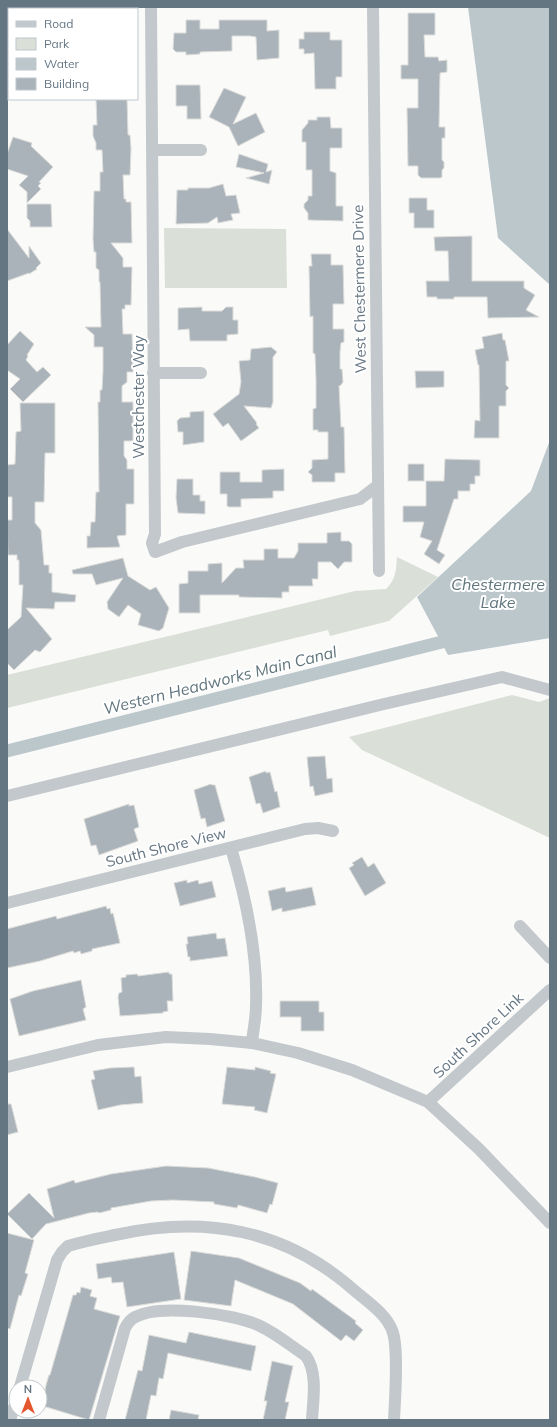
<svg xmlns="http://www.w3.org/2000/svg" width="557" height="1427" font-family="Mulish,sans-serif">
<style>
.green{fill:#dadfd7}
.water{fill:#bbc7cb}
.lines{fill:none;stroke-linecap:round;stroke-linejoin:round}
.canal{stroke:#bbc7cb;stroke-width:13}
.building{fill:#aab3b9;stroke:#dcdcda}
.minor{stroke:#c3c8cc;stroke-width:12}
.labels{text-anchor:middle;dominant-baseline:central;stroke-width:4;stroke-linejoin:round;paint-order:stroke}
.street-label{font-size:15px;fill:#657683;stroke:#fff}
.water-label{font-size:16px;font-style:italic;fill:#60757c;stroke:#fff}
</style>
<rect width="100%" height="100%" fill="#fafaf8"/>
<g class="green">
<path d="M164 228 286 229 287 288H165Z"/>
<path d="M397 557 438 577 389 621 330 636 328 630 7 708V675L355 591 386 589C396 579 396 571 397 557Z"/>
<path d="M512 695 539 702 550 698V838L362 750 349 737Z"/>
</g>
<g class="water">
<path d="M468 7H550V285L498 238Z"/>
<path d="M550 440V638L448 655 417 597 531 491Z"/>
</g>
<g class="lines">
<path class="canal" d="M7 751 442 642"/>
</g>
<g class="building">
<path d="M408 13H435V35H424L425 57H438L439 61 447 60V72L440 73 439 127H445V138H442V160L444 162V168L442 170V177L440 178H421L418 175V166H408L407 108H418V79H401V65H408Z"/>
<path d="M186 20H200V29H219V20H267V31L279 30V58L257 60 256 37 250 36H232V51L200 52V54L186 55V52H176L173 49 174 33H186Z"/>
<path d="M304 32H330V40H342V77H336V89H315L314 53 304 54V49H299V39H304Z"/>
<path d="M176 85H200L201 119H187V106H176Z"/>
<path d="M224 88 246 97 233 124 256 113 265 132 238 146 229 127 209 117Z"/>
<path d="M96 99H127L128 135H130L131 149 130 175H123L124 199H126V202H131L132 243H111L123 258V267H132L131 305H125V309H122L123 334H132L133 372H127V382L122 386V402H133V441H124V456L127 460V469H134V504H126V535L117 536 120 547 87 548V536H90L91 522H95L96 492H99L98 402H100V390H102L103 371V347H94V335L85 327H101L100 282H99V270L96 268V252H94L93 239 94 191H100V172H103L102 150H96V143L93 136V125H97Z"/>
<path d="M317 117H330L331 128H342V148H330V171L336 173V206H343V221L308 220V213L304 208V204L308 200V196H312V170H306V142H302V130L308 123V120H317Z"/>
<path d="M13 137 32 143 31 146 53 167 39 182 41 183 38 186 41 189 27 203V192L19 185 28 176 7 169V154Z"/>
<path d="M239 154 268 164 266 172 272 170 269 184 246 178 264 173 236 167Z"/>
<path d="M223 184 226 196 236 195 240 213 231 214 233 220 218 223 217 217 208 223 176 224 177 190H188V188H209Z"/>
<path d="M409 198H427V210H434V228H414V213H409Z"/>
<path d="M27 204H51L52 227H30V221L27 218Z"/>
<path d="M7 229 29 258V246L41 263 36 268 37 269 29 274V273L7 281Z"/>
<path d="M472 236V281H524V288L535 295 526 310 539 317 488 318 487 297H454V299H437V297H427L426 281H449L448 251H435L434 237Z"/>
<path d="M311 254H331V265H343L344 304H333V329H344V342L341 343 340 352V369H342L343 382 341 385 339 386 341 427H344L345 473H335V482H312V475L308 472 312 468V460L328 459V432H318V430H313V409L316 408V379L315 354 313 353V316L310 317 309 266H312Z"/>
<path d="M202 307V311H222L226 307H233V320H238V334L227 335V341H190L189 329 178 330V308Z"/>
<path d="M20 331 34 344 27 355 28 356 26 360 37 372 43 367 51 375 23 402 10 389 20 379 7 370V345Z"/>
<path d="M502 333 503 340H505L509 361H506V385L509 388 506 391V406H499V438H474L475 420 480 421 479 365H478L475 350 484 348 482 337Z"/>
<path d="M271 347 277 352 273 357V402L271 408 244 406 257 423 256 424 259 428 241 441 228 423 223 427 213 414 239 394 241 382 239 361 250 360 251 349Z"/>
<path d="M415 371H444V387L416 388Z"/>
<path d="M20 403H55V453H45L44 502H35V523L41 530 44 565H49V573H52V592L76 595 75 602H55L54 609 26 608 52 639 40 652 35 650 14 670 7 663V630L21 617 23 585H19V560H17V555H8L7 520H12V497H7V465L15 464 16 432 21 431Z"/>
<path d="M204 411V442L183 445V432H178L177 421 180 418 190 417V412Z"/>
<path d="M445 459 480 460V476H475V484H470V491H458V499H454L437 550 445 555 439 564 424 554 432 541 420 537 424 522H403V506H426V481H444Z"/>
<rect x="408" y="464" width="16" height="17"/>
<path d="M284 469V491H273V498L241 499V507H229L227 506V494H220V472H240V482H262V470Z"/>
<path d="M177 479H193V495H200V501H205V514L178 513 176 498Z"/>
<path d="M341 532V541H349L352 544V562H344L338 569 331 562H318V579H312L313 586H289V592H282V598L239 597V595H200V613H179V584L188 583V571H208V564L222 563V583L236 568H244L243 560H264V549H278V558H294L298 551V543H327V533Z"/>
<path d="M123 558 128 576 150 590 156 587 169 608 163 628 159 631 138 625 141 614 128 605 119 617 108 609 107 602 123 578 96 585 92 574H73L72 570Z"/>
<path d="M325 756 327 779 332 778 333 792 315 796 313 786 310 787 307 757Z"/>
<path d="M266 771V773L270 772 275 792 277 791 280 807 263 813 260 803 256 804 249 777Z"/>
<path d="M211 784 212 785H215L225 821 207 827 205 818 201 819 194 790Z"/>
<path d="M129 804V806L134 805 139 827 134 829 138 841 99 855 96 845 91 846 84 819Z"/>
<path d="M362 857 368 867 374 863 386 883 365 896 349 868 354 865 352 863Z"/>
<path d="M187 880V883L198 880 199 884 212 881 216 897 180 906 174 883Z"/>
<path d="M285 887 286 892 312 887 316 905 282 912V908L272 911 268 891Z"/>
<path d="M106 906 107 909 110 908 111 914 113 913 120 943 92 949V951L81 954 80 951 74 953 73 951 40 961 7 968V929L56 916 57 919Z"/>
<path d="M216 933 217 939 225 938 228 956 190 961V957H188L186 944H188L187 937Z"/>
<path d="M169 972V974H172L173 1001H167L168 1011 163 1012V1013L120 1016 118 997 119 993 122 992 121 978 126 977V975L137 974 138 976Z"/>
<path d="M81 980 86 1007 83 1009 86 1020 19 1036 10 999 33 991Z"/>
<path d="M280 1001H319V1012H324V1031H301V1017H280Z"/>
<path d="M134 1067 135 1077 141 1076 143 1103 120 1105 98 1110 91 1080 95 1079 93 1071 110 1068Z"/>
<path d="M227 1067 255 1070V1067L271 1071 270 1073 276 1074 267 1113 254 1110 255 1107 222 1104Z"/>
<path d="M7 1104H11L18 1132 7 1135Z"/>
<path d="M166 1166 208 1168 255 1177 278 1183 272 1205 270 1204 267 1213 238 1205 237 1208 214 1204V1202L173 1200 151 1201 111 1208V1210L99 1213 98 1212 89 1213 46 1224 32 1239 7 1214 29 1193 54 1218 47 1189 74 1180 75 1183 111 1174Z"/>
<path d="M7 1233 34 1240 25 1273 28 1274 21 1296 19 1295 10 1329 7 1328Z"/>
<path d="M191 1251 239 1258 300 1283 311 1291 312 1289 356 1321 355 1323 363 1330 354 1341 346 1335 341 1341 293 1304 235 1280 231 1306 184 1300Z"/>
<path d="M174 1252 181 1299 127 1307 123 1282 112 1283 111 1277 98 1279 96 1264Z"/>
<path d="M81 1287 92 1290 90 1296 97 1298 94 1309 120 1316 89 1420 43 1406 46 1397H44L46 1385 49 1375H50L73 1295H76L77 1292 80 1293Z"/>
<path d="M189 1332 256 1346 251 1371 168 1353 163 1379 159 1378 156 1396 151 1395 146 1420H125L138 1370 142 1371 149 1335 186 1343Z"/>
<path d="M272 1361 293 1366 285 1402H289L285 1420H263L267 1401H264Z"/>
<path d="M171 1410 199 1415 198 1420H169Z"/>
</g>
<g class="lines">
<g class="minor">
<path d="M151 7 155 534 152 543 155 552 182 542 360 499 377 486"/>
<path d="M373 7 379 571"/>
<path d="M152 150H201"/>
<path d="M153 373H201"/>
<path d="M7 796 384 704 502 677 550 690"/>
<path d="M231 848C246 898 258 954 256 1006 256 1018 253 1031 252 1043"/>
<path d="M7 903 305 829 318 828 333 831"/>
<path d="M520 926 550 958"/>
<path d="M7 1067 98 1045 166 1037 210 1039 252 1043 298 1053 352 1070 428 1102 479 1149 550 1223"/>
<path d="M428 1102 550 990"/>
<path d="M20 1387 57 1260 62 1252 68 1246C84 1241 100 1238 115 1235 205 1215 285 1229 355 1291 368 1302 386 1314 392 1330 399 1346 395 1399 394 1420"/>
<path d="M10 1420 16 1401"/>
<path d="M99 1420 125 1328C127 1325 129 1321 132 1319 156 1302 235 1314 260 1326 277 1334 291 1346 306 1356 318 1373 313 1400 312 1420"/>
</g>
</g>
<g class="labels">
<g class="street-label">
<text transform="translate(359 289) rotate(-91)">West Chestermere Drive</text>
<text transform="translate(138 397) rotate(-90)">Westchester Way</text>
<text transform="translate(166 847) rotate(-14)">South Shore View</text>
<text transform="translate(478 1035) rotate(-43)">South Shore Link</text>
</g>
<g class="water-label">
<text x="498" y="584">Chestermere<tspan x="498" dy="18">Lake</tspan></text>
<text transform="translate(220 680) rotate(-14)">Western Headworks Main Canal</text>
</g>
</g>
<rect width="557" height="1427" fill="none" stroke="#657683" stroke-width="16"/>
<rect x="8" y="8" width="130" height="92" fill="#ffffff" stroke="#c1c8cd"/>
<rect x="16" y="21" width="20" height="6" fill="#c3c8cc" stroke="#c1c8cd"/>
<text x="44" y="28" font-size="12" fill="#657683">Road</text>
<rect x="16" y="38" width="20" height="12" fill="#dadfd7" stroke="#c1c8cd"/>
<text x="44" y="48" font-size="12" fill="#657683">Park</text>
<rect x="16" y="58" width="20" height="12" fill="#bbc7cb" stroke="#c1c8cd"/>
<text x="44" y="68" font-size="12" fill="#657683">Water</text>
<rect x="16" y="78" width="20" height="12" fill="#aab3b9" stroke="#c1c8cd"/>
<text x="44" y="88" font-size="12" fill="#657683">Building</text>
<g transform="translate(28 1399)"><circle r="19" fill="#ffffff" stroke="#c1c8cd"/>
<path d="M0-3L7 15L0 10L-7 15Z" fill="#e4572e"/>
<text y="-6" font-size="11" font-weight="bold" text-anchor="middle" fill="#657683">N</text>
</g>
</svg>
